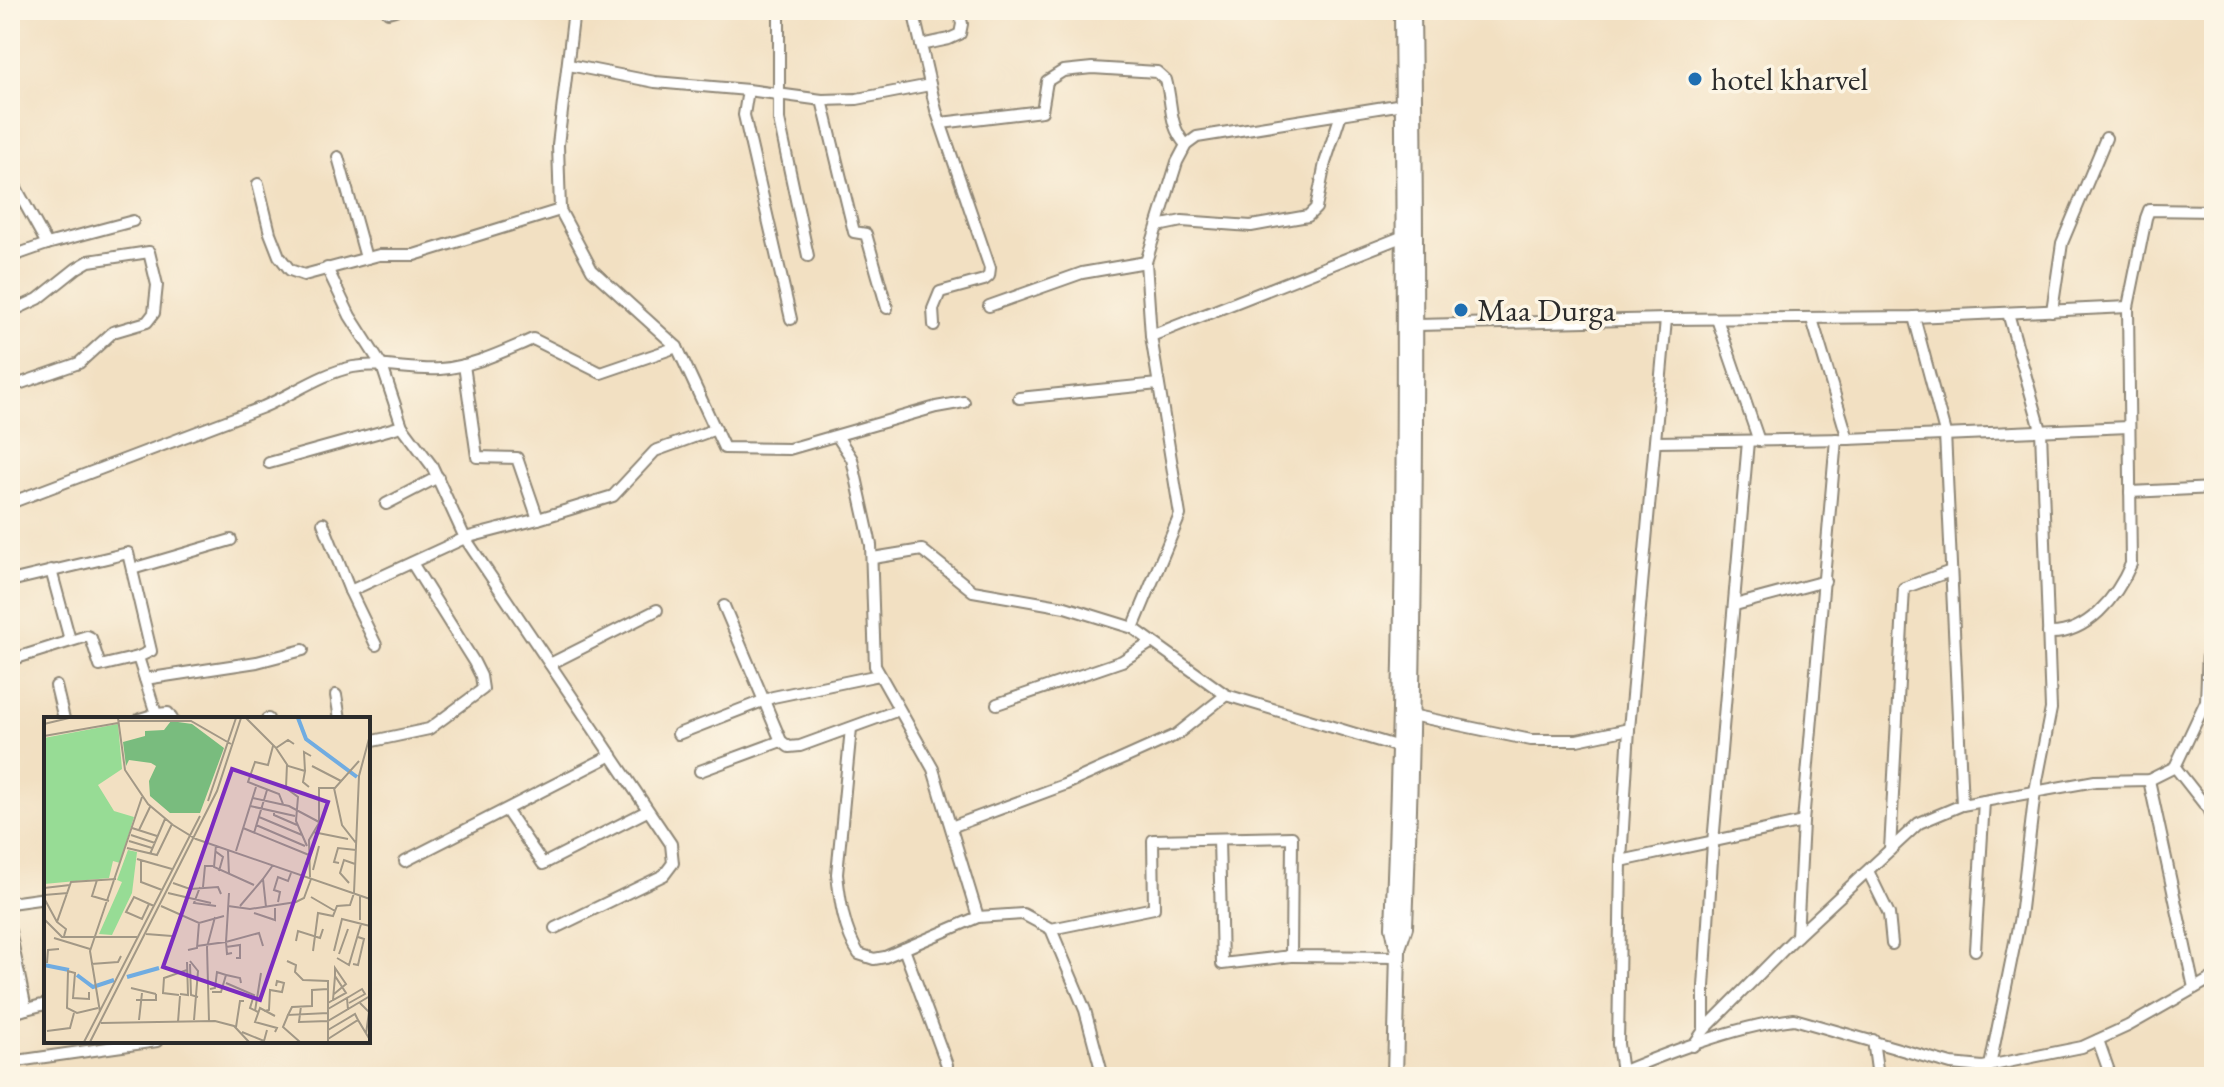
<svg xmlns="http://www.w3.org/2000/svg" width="2224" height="1087" font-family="'EB Garamond',serif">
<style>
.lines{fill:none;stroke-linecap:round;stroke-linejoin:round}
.street-casing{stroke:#8e8676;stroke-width:14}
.secondary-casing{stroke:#8e8676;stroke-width:18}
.street{stroke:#fff;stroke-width:10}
.secondary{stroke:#fff;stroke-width:14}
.poi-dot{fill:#1f6fb2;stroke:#fcf5e5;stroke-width:3}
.labels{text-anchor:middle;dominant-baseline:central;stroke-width:7;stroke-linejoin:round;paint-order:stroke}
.poi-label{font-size:32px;fill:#2b2b2b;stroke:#fcf5e5;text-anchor:start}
.inset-river{fill:none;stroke:#70ace1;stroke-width:4}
.inset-road{fill:none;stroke:#a29886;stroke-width:2}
.view{fill:#7b2cbf;fill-opacity:0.15;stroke:#7b2cbf;stroke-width:4}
.inset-edge{fill:none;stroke:#2b2b2b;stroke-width:4}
</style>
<rect width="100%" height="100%" fill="#fcf5e5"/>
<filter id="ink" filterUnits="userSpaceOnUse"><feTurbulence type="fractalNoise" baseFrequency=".0125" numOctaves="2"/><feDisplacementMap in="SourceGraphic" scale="16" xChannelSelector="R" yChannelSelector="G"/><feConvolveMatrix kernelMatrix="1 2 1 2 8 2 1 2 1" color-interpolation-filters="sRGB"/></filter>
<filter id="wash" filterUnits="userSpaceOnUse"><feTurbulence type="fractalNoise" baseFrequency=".006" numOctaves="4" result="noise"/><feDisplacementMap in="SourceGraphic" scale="32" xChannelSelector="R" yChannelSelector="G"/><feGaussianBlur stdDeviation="1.8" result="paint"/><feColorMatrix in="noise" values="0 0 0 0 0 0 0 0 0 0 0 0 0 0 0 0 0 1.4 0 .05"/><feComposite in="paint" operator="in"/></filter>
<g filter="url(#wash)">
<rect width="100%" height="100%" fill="#f2e0c2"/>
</g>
<g filter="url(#ink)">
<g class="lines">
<defs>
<g id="street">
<path d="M574 10 558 145 560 210 592 270 677 347 724 448 789 449 936 407 964 402"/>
<path d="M779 10V120L808 256"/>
<path d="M913 10 936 110 990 268 989 276 984 280 940 292 933 309 934 325"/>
<path d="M388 12 395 10"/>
<path d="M921 45 949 39 960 34 962 24 959 10"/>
<path d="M569 65 655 82 748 90"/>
<path d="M822 100 854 232 866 234 887 308"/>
<path d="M941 123 1042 111 1047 81 1063 71 1092 68 1157 72 1166 80C1173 106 1168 124 1186 145"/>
<path d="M338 157 366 258"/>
<path d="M10 177 47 244"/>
<path d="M258 184 270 233 279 256 290 270 304 275 379 255H414L560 210"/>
<path d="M1158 226 1182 221 1251 226 1308 216 1316 208 1325 163 1341 114"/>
<path d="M10 257 47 244 133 221"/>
<path d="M327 268 350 316 382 366 402 426 432 466 465 538 350 591 376 645"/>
<path d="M989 306 1082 273 1146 262"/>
<path d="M2052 311 2062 243 2106 138"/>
<path d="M10 312 38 299 77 268 89 261 149 252 157 285 154 313 147 322 113 332 79 363 10 387"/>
<path d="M1914 317 1945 433 1962 805"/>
<path d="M791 319 744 115 748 90 822 100 857 99 930 85"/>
<path d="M1717 319 1759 441"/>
<path d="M1812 319 1848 439"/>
<path d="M1417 325 1666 319 1914 317 2128 307"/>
<path d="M1151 336 1404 236"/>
<path d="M464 365 477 457 517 458 538 519"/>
<path d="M1019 398 1158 384"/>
<path d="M837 436 852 459 871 545 875 666 933 769 978 917 1023 914 1051 929 1085 1010 1103 1077"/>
<path d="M1656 442 1848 439 2129 427"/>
<path d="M269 463 402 426"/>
<path d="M2130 492 2214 488"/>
<path d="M10 503 263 407C293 394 322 373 353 367 382 362 411 371 440 369 472 367 504 351 533 339L601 373 677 347"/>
<path d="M386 504 438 477"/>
<path d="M323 523 350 591"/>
<path d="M873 558 922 550 973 591 1065 607 1133 628 1226 695"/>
<path d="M132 569 231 540"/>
<path d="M51 570 70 640"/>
<path d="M10 581 128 553 151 651 138 657"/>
<path d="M1735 605 1825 581"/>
<path d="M724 606 781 741 789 747 800 746 899 710"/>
<path d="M1133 628 1180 515 1151 336 1146 262 1177 162 1186 145 1197 137 1403 104"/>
<path d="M2048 633C2087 635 2117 597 2131 564L2128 307 2146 218 2149 210 2214 211"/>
<path d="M10 660 87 636 91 638 100 666 138 657 156 714 140 719"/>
<path d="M550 664 657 610"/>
<path d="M145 679 257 662 303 650"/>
<path d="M56 686 64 719"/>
<path d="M336 695 340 719"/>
<path d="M997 704 1122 661 1152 642"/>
<path d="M156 714 168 713 172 719"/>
<path d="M1411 715 1531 740H1577L1629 729"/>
<path d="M267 719H268"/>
<path d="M851 728 837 874C840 901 844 931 859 954L874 959 885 957 978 917"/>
<path d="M678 734 773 697 879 675"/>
<path d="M368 742 429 729 483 689 481 676 474 662 412 563"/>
<path d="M2175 767 2208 809 2214 823"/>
<path d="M700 771 781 741"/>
<path d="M2149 780 2194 988"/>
<path d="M506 810 543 864 647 811"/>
<path d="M951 827 1064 785 1176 735 1226 695 1399 747"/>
<path d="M1219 839 1222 964 1291 956"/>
<path d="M1890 850 1904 588 1951 571"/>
<path d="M405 861 612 755"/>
<path d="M1621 861 1803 822"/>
<path d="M1868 871 1889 914 1892 944"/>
<path d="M10 903 46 898"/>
<path d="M555 928 664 875 673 863 671 844 465 538 538 519 613 496 655 451 716 429"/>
<path d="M1051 929 1154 908 1153 840 1292 837 1291 956 1397 957"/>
<path d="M10 931 26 1009 10 1014"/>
<path d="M1797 936 1803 822 1836 439"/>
<path d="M904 949 947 1065"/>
<path d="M1975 950 1984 801"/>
<path d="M26 1009 46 1004"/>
<path d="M1704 1030V987L1713 843 1748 441"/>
<path d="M1873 1040 1878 1077"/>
<path d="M2098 1040 2111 1077"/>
<path d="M1693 1046 1704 1030 1797 936 1919 823 1962 805 2095 781 2149 780 2175 767 2206 701 2209 625 2214 614"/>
<path d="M10 1062 157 1041"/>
<path d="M1990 1066 2020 917 2035 791 2051 709 2041 430 2008 313"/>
<path d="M1622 1072 1618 1044 1621 861 1629 729 1666 319"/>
<path d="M1609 1077C1664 1054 1735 1026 1794 1019L1951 1064 1983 1067 2082 1047 2128 1026 2214 977"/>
</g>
<g id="secondary">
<path d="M1398 948 1405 927C1417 622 1417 316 1413 10"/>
<path d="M1395 1077 1398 951 1393 927C1406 621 1405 316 1402 10"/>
</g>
</defs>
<use href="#street" class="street-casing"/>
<use href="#secondary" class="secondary-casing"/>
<use href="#street" class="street"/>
<use href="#secondary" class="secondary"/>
</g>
</g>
<g class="poi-dot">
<circle cx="1695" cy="79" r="8"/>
<circle cx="1461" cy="310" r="8"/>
</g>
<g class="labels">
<g class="poi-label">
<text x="1711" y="79">hotel kharvel</text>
<text x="1477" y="310">Maa Durga</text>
</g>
</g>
<g transform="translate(44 717)">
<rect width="326" height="326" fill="#f2e0c2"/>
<path d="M74 7 78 52 54 68 70 94 90 100 76 146 69 144 65 161 0 167V21ZM84 133 93 135 88 176 68 218 55 217 78 165 73 163Z" fill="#97dc95"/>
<path d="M127 4 148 7 180 31 156 96H126L106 79 105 64 112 49 107 46 85 43 82 49 79 25 101 19V14L120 13Z" fill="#79bc7e"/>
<path class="inset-river" d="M254 1 262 22 313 60M0 248 25 253M33 258 49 270 70 263M83 260 115 251"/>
<path class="inset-road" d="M74 1 81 53 104 87 129 108 152 122 326 182M202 1 232 31 244 23 250 27M74 4H147L187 27M0 7 25 1M0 19 74 6M229 29 224 48 211 45 204 65 235 77 239 87M232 31 244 49 261 54 259 65 265 70M243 47 242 71 254 80 252 104 263 129M268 49 297 64M261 54 260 35 267 39M290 71 298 108 312 126M209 81 245 89 275 105M164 84 192 1M206 89 251 99M230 94V98L253 108M215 100 258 118M212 108 261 129M88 111 113 119M199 111 265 138M95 113 106 90M269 115 304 122M210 116 223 73M87 118 111 126M85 124 108 131M172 128 170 150 210 168M83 131 113 138 128 107M171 134 179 140 175 154M184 134 185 158M192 134 212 70M106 137 121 102M93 142 128 152M97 143V165L118 173M295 146 290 145 294 131 312 133M269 153 275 129M266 160 265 123 275 106V71H291L315 44M53 163 48 179 65 184M129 166 146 172 174 170 177 177M305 166 296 156 300 143 311 147M156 170 150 186 172 189M159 170 161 149H169M0 171 26 168M124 176 167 186M185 176 182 225 215 216 219 229M0 178 24 176M267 180 291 194M0 181 13 205M234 185 236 175 230 173 234 160 244 164 247 156M105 187 98 202 82 195 90 180 110 189M117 189 155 206 180 199M184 189 206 192 252 185 260 181 267 162M196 189 219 162M222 190 219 162 229 148M210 196 231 203V191M0 202 18 220H93M316 203V178M102 217 128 219M20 219 22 212 13 205 27 165 72 162M10 221 46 232M252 224 254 214 276 221 279 212M153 229 182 225 183 237 188 236M182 230 196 228V241H192M144 233 153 231 155 206M269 234 274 196 289 199 293 189 306 188 310 176 315 59 326 18M290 234 298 202 326 209M295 237 304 212M293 241 305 248 317 207M146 244 154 254 150 303M243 244 252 248 251 255 259 263 284 264V304L255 305 257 289M3 246 4 233 15 232M47 247 74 245 77 239M146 247 147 278 154 280M309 247 314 248 320 222 314 220M182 266 210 278 206 291 214 295M87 271 112 277M166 272 171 271 173 255 182 258M284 272 268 273V289L248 290 244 298 284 296M45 275V282L29 281 31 256 24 254 23 291 33 296 54 291M168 275H177L182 258 196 261 197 266M136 277 144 278 143 245M290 277 302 267 291 251V259M135 278 119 276 120 261 143 253M303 281 318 272 321 277 305 286M92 283H112V277M284 286 289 283 302 276 291 259 289 283M316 286 325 295 322 317M284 292 303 281 304 293M211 294 217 256M220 294 225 293 226 273 238 275 240 266 233 264 232 269M56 295 46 234 98 80M244 298 239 310 256 325M231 299 216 291 211 305 233 311 231 315M95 303 98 276M165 304 163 230 171 200M134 305 136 279M57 306 171 304 190 309 205 325M192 310 196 284H200M284 313 311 297 314 303M3 314 26 311 30 296M198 315 220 324 223 313M284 322 314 303 326 323M40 325 156 99M46 325 173 74 197 1M284 325V304L326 279"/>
<path class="view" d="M188 52 284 85 216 283 119 250Z"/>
<rect width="326" height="326" class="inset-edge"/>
</g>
<rect width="2224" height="1087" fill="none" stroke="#fcf5e5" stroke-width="40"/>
</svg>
